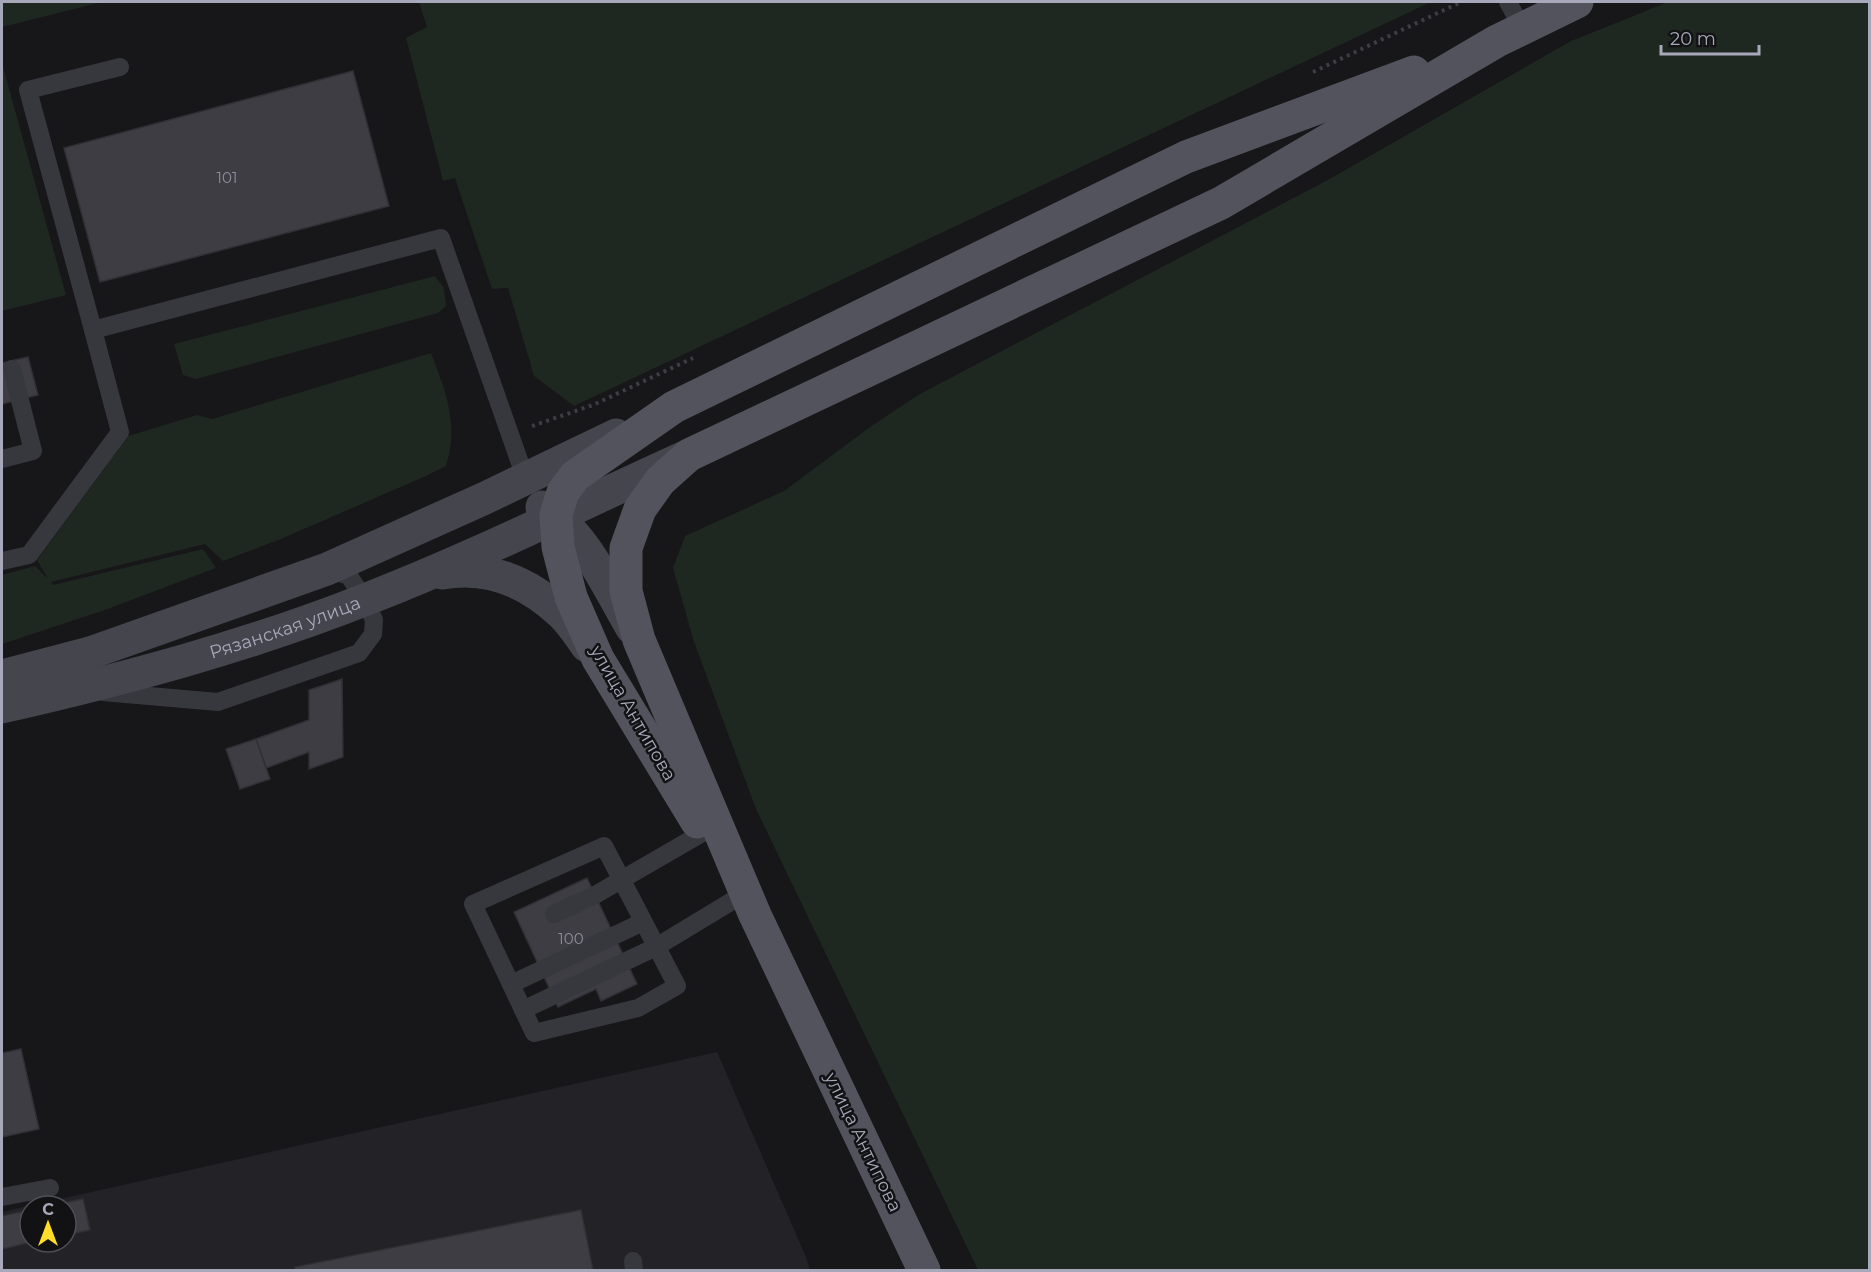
<svg xmlns="http://www.w3.org/2000/svg" width="1871" height="1272" font-family="Montserrat,sans-serif">
<style>
.built{fill:#232226;fill-rule:evenodd}
.green{fill:#1e2720}
.building{fill:#3e3d44;stroke:#313035;stroke-width:1.5}
.lines{fill:none;stroke-linecap:round;stroke-linejoin:round}
.path{stroke:#3d3e45;stroke-width:4;stroke-dasharray:3 4.5;stroke-linecap:butt}
.lane{stroke:#37373e;stroke-width:18}
.secondary{stroke:#45454e;stroke-width:33}
.primary{stroke:#53535d;stroke-width:33}
.labels{text-anchor:middle;dominant-baseline:central;stroke-width:5;stroke-linejoin:round;paint-order:stroke}
.number-label{font-size:15px;fill:#8d8e9c}
.street-label{font-size:18px;fill:#a7a9ba;stroke:#121114}
</style>
<rect width="100%" height="100%" fill="#171619"/>
<path class="built" d="M717 1052 806 1257 810 1270H2V1212ZM30 1206H66V1242H30Z"/>
<g class="green">
<path d="M2 2H102L2 27Z"/>
<path d="M419 2H1431L574 406 534 376 508 288 492 289 455 178 443 181 406 38 427 27Z"/>
<path d="M1668 2H1869V1270H978L756 809 694 642 673 568 685 536 784 491 870 427 918 395 1326 181 1571 41Z"/>
<path d="M2 63 66 295 2 311Z"/>
<path d="M435 276 444 288 446 306 438 313 196 379 183 375 174 344Z"/>
<path d="M431 353C446 391 459 425 446 466L426 476 281 539 223 561 205 544 51 582 53 585 203 549 216 568 105 610 2 644V575L35 566 48 579 37 560 128 436 197 415 212 419Z"/>
</g>
<g class="building">
<path d="M353 71 389 206 100 282 64 148Z"/>
<path d="M28 357 38 395 2 404V363Z"/>
<path d="M342 679 343 757 309 769V752L266 768 256 739 309 720V690Z"/>
<path d="M256 739 270 779 240 789 226 749Z"/>
<path d="M587 878 637 984 601 1001 596 989 558 1007 514 912Z"/>
<path d="M21 1049 39 1129 2 1137V1053Z"/>
<path d="M83 1199 90 1230 66 1235V1206H48Z"/>
<path d="M30 1210V1242H32L2 1249V1216Z"/>
<path d="M581 1210 593 1270H295V1267Z"/>
</g>
<g class="lines">
<g class="path">
<path d="M1313 72 1461 2"/>
<path d="M532 426 593 405 693 358"/>
</g>
<g class="lane">
<path d="M1508 2 1522 28"/>
<path d="M93 330 28 90 120 67"/>
<path d="M2 459 33 451 12 369"/>
<path d="M2 561 29 555 120 432 93 330 441 238 526 480"/>
<path d="M103 692 218 702 359 653 373 634 374 620 365 600 349 576 327 569"/>
<path d="M604 846 677 986 638 1008 534 1033 473 904Z"/>
<path d="M554 914 595 895 704 832"/>
<path d="M511 984 643 922"/>
<path d="M523 1010 656 947 742 895"/>
<path d="M2 1197 50 1188"/>
<path d="M633 1261 634 1270"/>
</g>
<g class="secondary">
<path d="M542 507C585 533 607 586 632 628"/>
<path d="M442 573C487 565 528 582 561 613 571 622 579 635 587 646"/>
<path d="M2 676 90 653 327 569 483 499 616 435"/>
<path id="s1" d="M2 707C125 679 248 646 367 599 475 557 579 505 685 457"/>
</g>
<g class="primary">
<path d="M697 822 598 659 571 597 558 547 556 515 563 492 575 476 674 407 1186 157 1414 72"/>
<path d="M924 1270 755 915 639 640 626 591V548L640 509 660 481 689 455 1221 203 1497 41 1577 2"/>
</g>
</g>
<g class="labels">
<g class="number-label">
<text x="227" y="177">101</text>
<text x="571" y="938">100</text>
</g>
<g class="street-label">
<text stroke="none"><textPath href="#s1" startOffset="294">Рязанская улица</textPath></text>
<text transform="translate(633 713) rotate(60)">улица Антипова</text>
<text transform="translate(863 1142) rotate(64)">улица Антипова</text>
</g>
</g>
<rect width="1871" height="1272" fill="none" stroke="#a7a9ba" stroke-width="6"/>
<g transform="translate(48 1224)"><circle r="28" fill="#121114" stroke="#4e4e56" stroke-width="1.5"/>
<path d="M0-4.5L10 22L0 15L-10 22Z" fill="#ffdd28"/>
<text y="-9" font-size="16" font-weight="bold" text-anchor="middle" fill="#a7a9ba">С</text>
</g>
<path d="M1661 45v9h98v-9" fill="none" stroke="#a7a9ba" stroke-width="3"/>
<text x="1670" y="45" font-size="18" fill="#a7a9ba" stroke="#121114" stroke-width="4.5" paint-order="stroke">20 m</text>
</svg>
